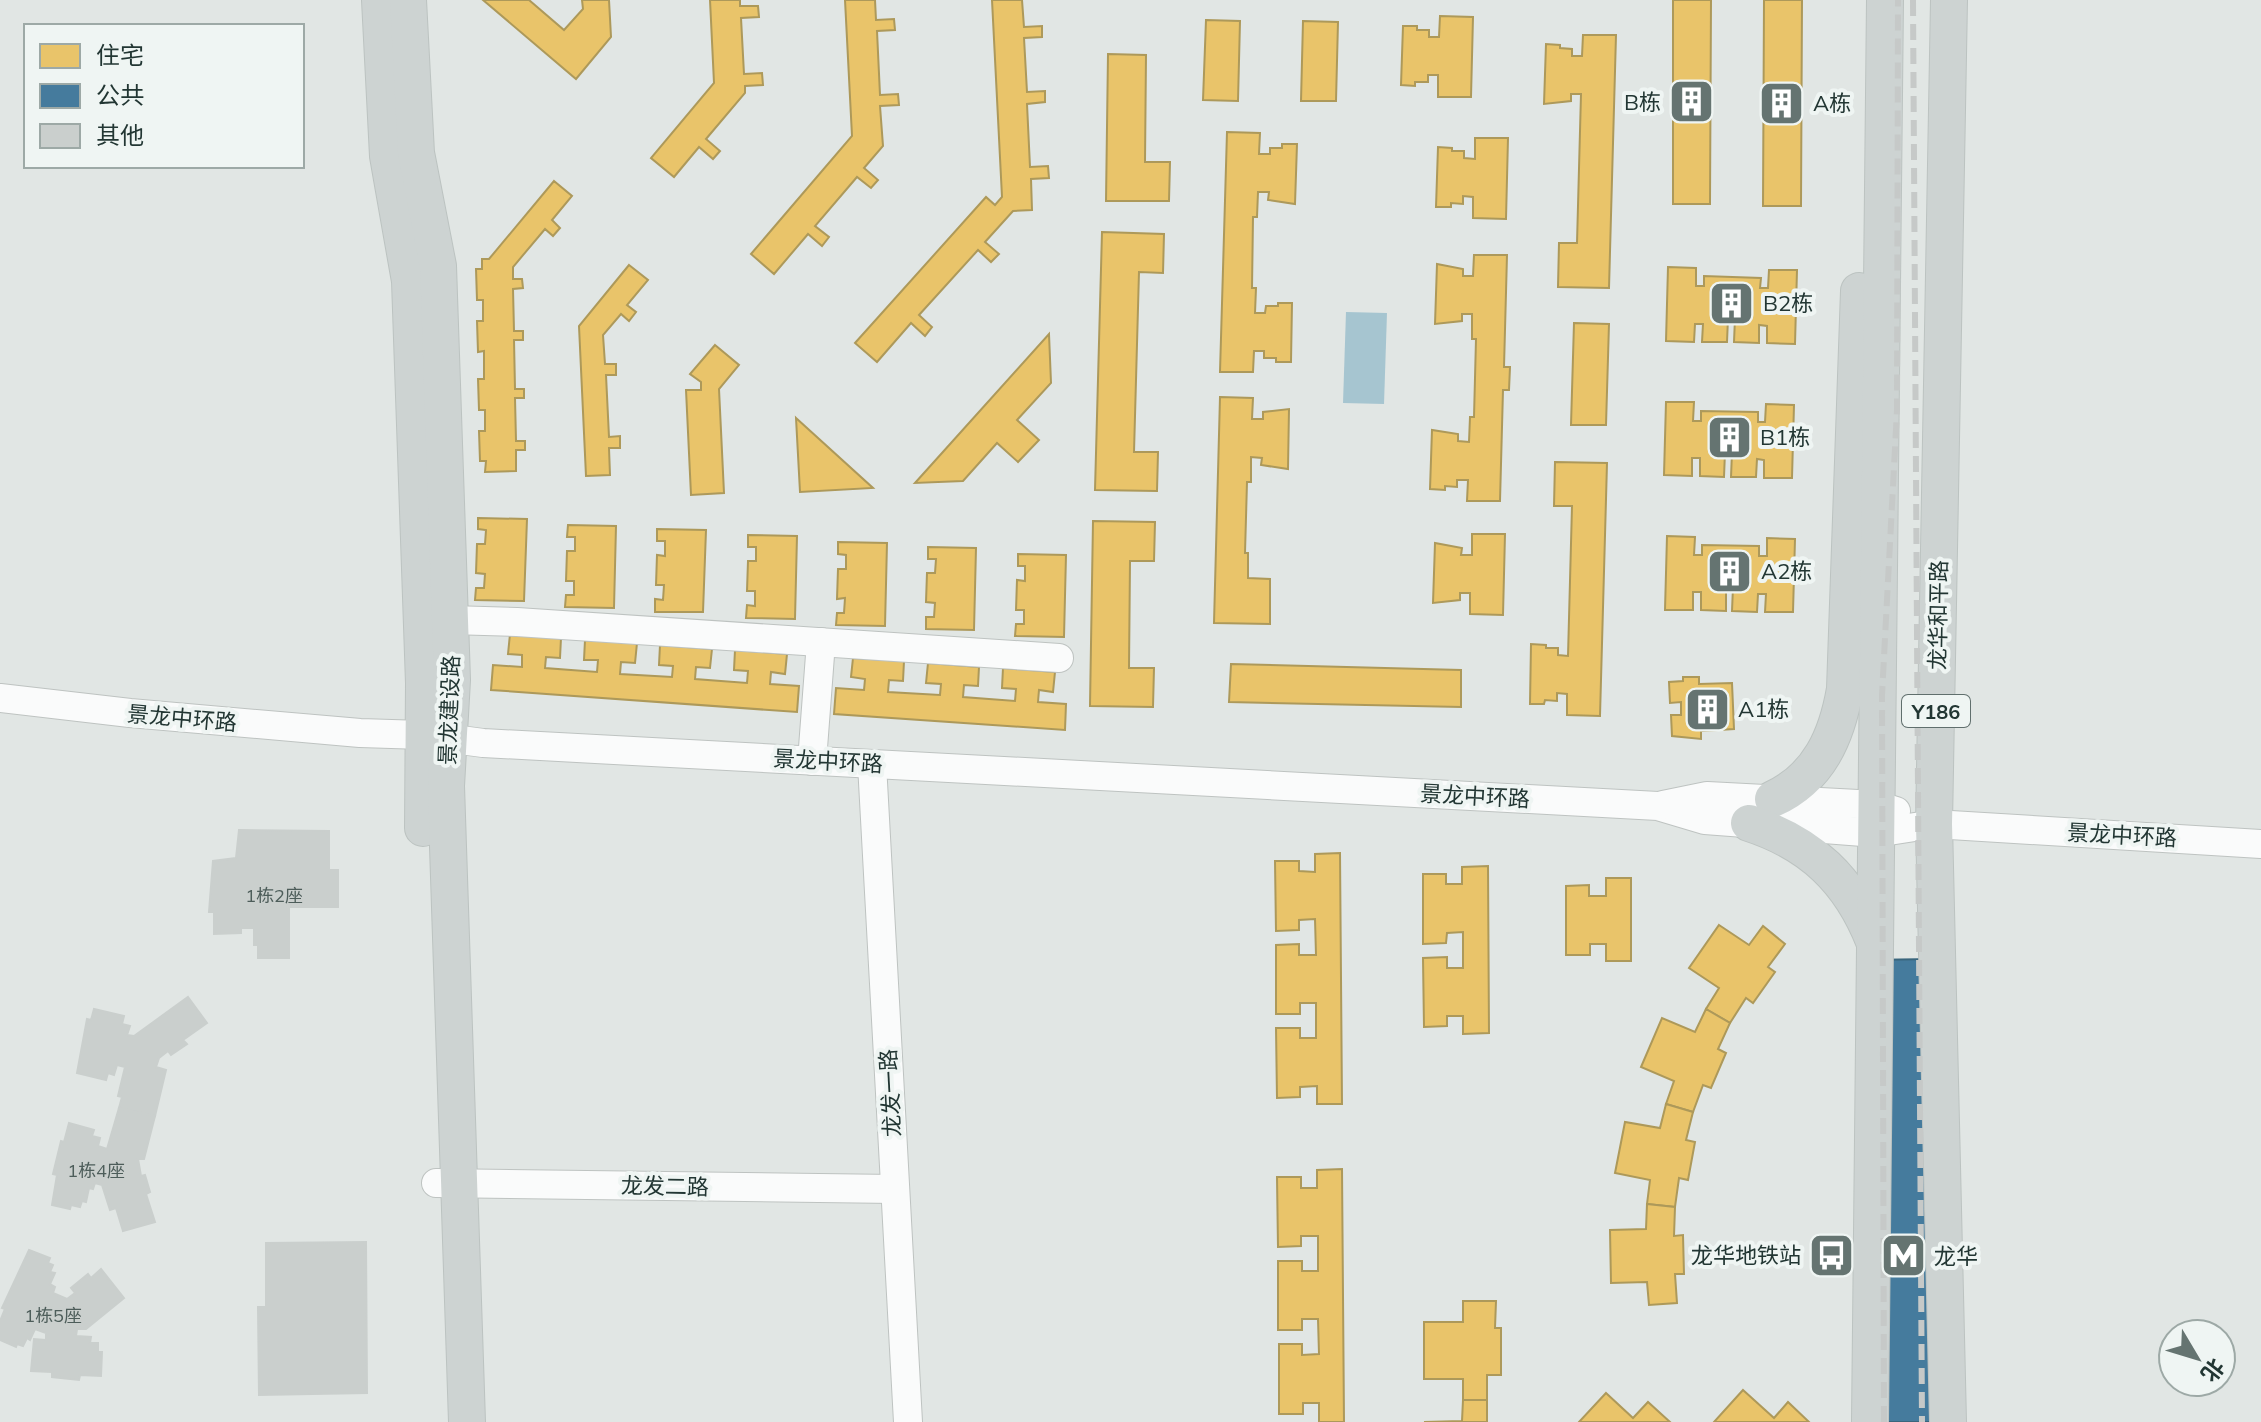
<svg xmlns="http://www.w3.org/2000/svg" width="2261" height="1422" font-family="Mulish,'Noto Sans SC',sans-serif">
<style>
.water{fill:#a6c5d0}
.homes{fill:#e9c46a;stroke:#ad995a;stroke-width:2}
.public{fill:#457b9d;stroke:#3a667d;stroke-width:2}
.building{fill:#cacfcd;stroke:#cacfcd;stroke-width:2}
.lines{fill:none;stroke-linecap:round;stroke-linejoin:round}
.minor-casing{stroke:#bec3c1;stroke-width:30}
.major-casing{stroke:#bcc3c1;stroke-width:38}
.minor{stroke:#fafbfb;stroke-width:28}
.major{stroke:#cdd3d2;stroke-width:36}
.rail{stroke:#c6c9c8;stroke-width:6;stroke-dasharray:16 8;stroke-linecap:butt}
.labels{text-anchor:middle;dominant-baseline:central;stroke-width:8;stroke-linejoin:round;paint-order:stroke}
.number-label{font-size:18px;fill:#4d5d5a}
.shield{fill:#eff5f3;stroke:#606f6d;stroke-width:2}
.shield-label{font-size:20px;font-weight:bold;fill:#223633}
.poi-label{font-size:22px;fill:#223633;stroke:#eff5f3;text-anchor:start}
.street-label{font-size:22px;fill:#223633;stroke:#eff5f3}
</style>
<rect width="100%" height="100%" fill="#e1e6e4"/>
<path class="water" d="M1346 312 1387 313 1384 404 1343 403Z"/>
<g class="homes">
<path d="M483 0H529L564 30 583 9 582 0H609L611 37 576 79Z"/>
<path d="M710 0H740V6H758L759 17 741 18 744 74 762 73 763 85 745 86V93L706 139 720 151 713 159 699 147 674 177 651 158 714 83Z"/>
<path d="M845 0H875L876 20 894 19 895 30 877 31 880 95 898 94 899 105 880 106 883 146 864 168 878 180 871 188 857 177 815 226 829 237 822 246 808 234 774 274 751 254 852 136Z"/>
<path d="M992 0H1022L1024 27 1042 26V37L1024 38 1027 92 1045 91V102L1027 104 1030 167 1048 166 1049 178 1031 179 1032 210 1013 211 985 242 999 254 991 262 978 250 919 315 932 327 925 336 911 323 877 362 855 343 986 197 995 205 1002 197Z"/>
<path d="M1673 0H1711L1710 204H1673Z"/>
<path d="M1764 0H1802L1801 206H1763Z"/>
<path d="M1440 16 1473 17 1471 97H1438V75H1428V82H1415V86L1401 85 1403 26H1417V30H1429V37H1439Z"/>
<path d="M1206 20 1240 21 1238 101 1203 100Z"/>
<path d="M1303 21 1338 22 1336 101H1301Z"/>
<path d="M1583 35H1616L1609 288 1558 287 1559 243H1577L1581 94H1571V101L1544 104 1546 44 1560 45V48L1572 49V56H1582Z"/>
<path d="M1108 54 1146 55 1145 162H1170L1169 201H1106Z"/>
<path d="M1227 132 1260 133 1259 154H1270V148H1282V144H1297L1295 204 1268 200 1269 192H1258L1257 217H1253L1252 288H1256L1255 313H1265L1266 306H1278V303H1292L1291 362H1276V358H1264V351H1254L1253 372H1220Z"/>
<path d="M1475 138H1508L1506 219 1473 218V197L1463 196V204L1451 203V207H1436L1438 147 1452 148V151H1464V158L1475 159Z"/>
<path d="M554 181 572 196 552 220 560 228 553 236 545 229 513 267V279H522L523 288 513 289 514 331H523V340H514L515 389H524V398H515L516 441H525V450H516V471L485 472 486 461H480L479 431H485V410H479L478 379H484V351L478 352 477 321H483V300H477L476 269H482V259H489Z"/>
<path d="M1102 232 1164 234 1163 273 1139 272 1134 452H1158L1157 491 1095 490Z"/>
<path d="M1474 255H1507L1504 367H1510L1509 390H1503L1500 501H1467L1468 480H1457V487L1445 486V490L1430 489 1432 430 1458 434V441L1469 442 1470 417H1474L1476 339H1472V314H1462V321L1435 324 1437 264 1463 269V276H1473Z"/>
<path d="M629 265 648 280 627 305 636 312 629 321 621 314 603 335 605 364H616V375H606L609 437 620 436V448H609L610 475 586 476 579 326Z"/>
<path d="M1668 267 1696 268V286H1704V276L1761 278 1760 288H1768L1769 270H1797L1795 344 1767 343V326L1759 325V343L1734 342 1735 318H1728L1727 342H1702L1703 324H1695L1694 342 1666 341Z"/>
<path d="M1574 323 1609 324 1606 425H1571Z"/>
<path d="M1049 334 1051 383 1017 420 1039 440 1018 462 997 443 963 481 915 483Z"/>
<path d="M715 345 739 365 719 389 724 493 691 495 686 390H701V382L690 374Z"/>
<path d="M1220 397 1253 398 1252 419H1263V412L1289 409 1288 469 1261 465 1262 458 1251 457V482H1247L1245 553H1248V578L1270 579V624L1214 623Z"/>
<path d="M1666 402H1694L1693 421H1701V411L1758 412V422H1765L1766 404 1794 405 1792 478H1764V460L1757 459 1756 477H1731L1732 452H1725L1724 477 1700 476V458H1692V476L1664 475Z"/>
<path d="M796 418 873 488 800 492Z"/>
<path d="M1555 462 1607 463 1600 716 1567 715V694L1557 693V701L1545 700 1544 704H1530L1531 644 1546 645V648H1558V655L1568 656 1572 506H1554Z"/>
<path d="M478 518 527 519 524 601 475 600 476 588H484L485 574 476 573 477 544H485L486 530 478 529Z"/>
<path d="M1093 521 1155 522 1154 561H1130L1129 668H1154L1153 707 1090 706Z"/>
<path d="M568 525 616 526 614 608 565 607 566 595H574V581H566L567 551H575V537H567Z"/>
<path d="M657 529 706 530 703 612H655V599L663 600 664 585H656L657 555 665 556V541H657Z"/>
<path d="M1472 534H1505L1503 615 1470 614V593H1460V600L1433 603 1435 543 1462 548 1461 555H1472Z"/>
<path d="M748 535 797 536 795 619 746 618 747 605 755 606V591H747L748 561H756V547H748Z"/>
<path d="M1667 536 1695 537 1694 555H1702V545L1759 546V556H1767V538L1795 539 1793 612H1765L1766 594H1758L1757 612 1732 611 1733 587 1726 586V611L1701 610V592H1693V610H1665Z"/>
<path d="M838 542 887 543 885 626 836 625 837 613H844L845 598 837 599 838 569H846V555L838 554Z"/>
<path d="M928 547 976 548 974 630 926 629V617H934L935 603 926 602 927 573H935L936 559H928Z"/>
<path d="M1018 554 1066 555 1064 637 1015 636 1016 624H1024V610H1016L1017 580 1025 581V566H1018Z"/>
<path d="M510 634 561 638 560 658 546 657 545 668 597 672 598 660H584L585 640 637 643 635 663 621 662 620 674 672 677 673 666 659 665 660 645 712 649 710 668 696 667 695 679 747 683 748 671 734 670 735 650 787 654 785 674 771 672 770 684 799 686 797 712 491 690 493 665 522 667V655L508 654Z"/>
<path d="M853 658 904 661 903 681 889 680 888 692 940 695 941 684 926 683 928 663 979 667 978 686 964 685 963 697 1015 701 1016 689 1002 688 1003 668 1055 672 1053 692 1039 690 1038 702 1066 704 1065 730 834 714 836 688 864 690 865 679 851 677Z"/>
<path d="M1231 664 1461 670V707L1229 702Z"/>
<path d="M1683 677H1699V684L1732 683 1734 729 1701 731V739L1672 736 1671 715H1681V702L1670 703 1669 682 1683 681Z"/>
<path d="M1340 853 1342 1104H1317V1086L1300 1087V1097L1277 1098 1276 1028H1300V1038H1316V1003H1300V1014H1276V945L1299 944V955H1316L1315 919 1299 920V930L1276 931 1275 861H1299V871L1315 872V854Z"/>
<path d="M1488 866 1489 1033 1463 1034V1016H1447V1026L1424 1027 1423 958 1447 957V968H1463V932L1447 933 1446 943 1423 944V874H1446V884H1462V867Z"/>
<path d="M1606 878H1631V961H1606V944H1590V955H1566V886L1589 885V896H1606Z"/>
<path d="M1719 925 1749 945 1763 926 1785 944 1768 967 1775 972 1753 1003 1746 998 1730 1023 1706 1009 1719 988 1689 968Z"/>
<path d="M1706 1009 1730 1023 1718 1049 1726 1053 1711 1088 1703 1085 1693 1112 1666 1104 1674 1081 1641 1067 1662 1018 1695 1032Z"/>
<path d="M1666 1104 1693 1112 1686 1140 1695 1142 1688 1180 1679 1178 1675 1207 1647 1204 1650 1180 1615 1173 1625 1122 1660 1128Z"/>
<path d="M1342 1169 1344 1422H1319V1403H1303V1414H1279V1344H1302V1355L1319 1354 1318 1319H1302V1330H1278V1261H1302V1271H1318V1236H1301V1246L1278 1247 1277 1177H1301V1188H1317V1170Z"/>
<path d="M1647 1204 1675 1207 1674 1236 1683 1235 1684 1274H1675L1677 1303 1649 1305 1647 1282 1611 1283 1610 1230 1646 1229Z"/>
<path d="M1463 1301H1496L1495 1328H1501V1375H1487V1400H1463V1379H1424V1322H1463Z"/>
<path d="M1743 1390 1774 1418 1788 1402 1809 1422H1714Z"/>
<path d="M1606 1393 1633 1418 1648 1402 1670 1422H1579Z"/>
<path d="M1463 1400H1487V1422H1424L1462 1421Z"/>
</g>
<path class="public" d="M1935 959 1937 1422H1867L1865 960Z"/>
<g class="building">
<path d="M239 830 329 831V870H338V907H289V958H258V945H254V928H241V933L214 934V912H209L213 861 236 858Z"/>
<path d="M188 997 207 1023 183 1040 187 1044 171 1055 168 1051 159 1058 156 1067 166 1070 155 1116 119 1108 122 1097 118 1096 125 1067 117 1065 114 1075 108 1073 106 1080 77 1073 87 1019 91 1020 94 1009 124 1016 122 1024 130 1026 127 1035 134 1036Z"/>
<path d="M119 1108 155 1116 144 1159H138L141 1176 145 1175 150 1192 146 1194 155 1222 123 1231 116 1208 110 1210 102 1185 95 1183 93 1189 89 1188 86 1202 82 1201 80 1207 71 1205 70 1209 52 1205 57 1175 53 1174 61 1141 64 1142 69 1123 94 1130 92 1136 100 1138 98 1146 107 1149Z"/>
<path d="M366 1242 367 1393 259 1395 258 1307H266V1243Z"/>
<path d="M29 1250 50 1258 48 1263 53 1265 50 1272 55 1273 50 1284 55 1287 53 1293 67 1299 75 1293 71 1288 88 1274 91 1278 101 1269 124 1298 86 1329H77L76 1336 91 1337 90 1343H98V1352H102L101 1376 80 1375 79 1380 52 1377V1372L31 1371 34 1339 46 1340V1333L35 1329 30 1340 27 1338 23 1346 17 1344 16 1347 0 1340V1321L5 1309 2 1308Z"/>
</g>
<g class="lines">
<defs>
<g id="minor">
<path d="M450 620 517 622 1059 658"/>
<path d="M0 698 130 713 360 733 423 735 483 743 1658 806 1705 820 1876 833 1934 824 2261 844"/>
<path d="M812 761 821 642"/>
<path d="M872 764 908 1422"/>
<path d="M1663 805 1707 796 1877 805 1896 811"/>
<path d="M436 1183 895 1189"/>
</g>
<g id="major">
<path d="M380 0 388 156 410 281 424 683 423 828"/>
<path d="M408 0 416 153 438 266 452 680 446 786 467 1422"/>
<path d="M1773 799C1819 778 1837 736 1845 689L1859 291"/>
<path d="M1749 823C1811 843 1850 880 1874 941"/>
<path d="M1870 1422 1885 0"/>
<path d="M1948 1422 1934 824 1949 0"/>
</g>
</defs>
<use href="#minor" class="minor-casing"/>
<use href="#major" class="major-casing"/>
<use href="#minor" class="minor"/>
<use href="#major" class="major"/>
<g class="rail">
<path d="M1913 0 1922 1422"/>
<path d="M1884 1422 1882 695 1897 410 1898 0"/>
</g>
</g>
<defs>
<symbol id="building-square" viewBox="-11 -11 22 22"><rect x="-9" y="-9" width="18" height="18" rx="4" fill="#657471" stroke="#eff5f3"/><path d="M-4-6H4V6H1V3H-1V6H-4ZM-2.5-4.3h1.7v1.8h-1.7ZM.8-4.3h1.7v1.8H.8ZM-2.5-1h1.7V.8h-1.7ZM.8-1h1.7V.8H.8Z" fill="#fff"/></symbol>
<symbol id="bus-square" viewBox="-11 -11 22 22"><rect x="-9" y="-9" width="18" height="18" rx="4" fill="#657471" stroke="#eff5f3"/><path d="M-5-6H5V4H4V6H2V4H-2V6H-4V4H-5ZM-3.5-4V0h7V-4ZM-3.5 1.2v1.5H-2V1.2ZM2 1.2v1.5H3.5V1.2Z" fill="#fff"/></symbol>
<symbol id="metro-square" viewBox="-11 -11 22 22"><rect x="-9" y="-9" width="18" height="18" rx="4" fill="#657471" stroke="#eff5f3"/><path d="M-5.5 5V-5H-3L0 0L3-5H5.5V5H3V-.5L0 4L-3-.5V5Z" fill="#fff"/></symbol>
</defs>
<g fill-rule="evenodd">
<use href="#building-square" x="1666" y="76" width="51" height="51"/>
<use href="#building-square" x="1756" y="78" width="51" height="51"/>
<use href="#building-square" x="1706" y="278" width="51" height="51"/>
<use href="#building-square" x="1704" y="412" width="51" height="51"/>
<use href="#building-square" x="1704" y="546" width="51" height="51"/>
<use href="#building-square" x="1682" y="684" width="51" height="51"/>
<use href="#bus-square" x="1806" y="1230" width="51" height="51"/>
<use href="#metro-square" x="1878" y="1230" width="51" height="51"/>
</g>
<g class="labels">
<g class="number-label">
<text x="274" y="895">1栋2座</text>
<text x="96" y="1170">1栋4座</text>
<text x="53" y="1315">1栋5座</text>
</g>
<rect class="shield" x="1902" y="695" width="68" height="32" rx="6"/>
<g class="shield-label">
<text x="1936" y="711">Y186</text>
</g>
<g class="poi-label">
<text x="1661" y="102" text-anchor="end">B栋</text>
<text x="1813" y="103">A栋</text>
<text x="1763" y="303">B2栋</text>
<text x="1760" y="437">B1栋</text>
<text x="1761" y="571">A2栋</text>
<text x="1738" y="709">A1栋</text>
<text x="1801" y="1255" text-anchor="end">龙华地铁站</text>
<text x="1934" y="1256">龙华</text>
</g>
<g class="street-label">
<text transform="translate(1938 615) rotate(-89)">龙华和平路</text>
<text transform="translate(449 710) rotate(-88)">景龙建设路</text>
<text transform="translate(182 718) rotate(5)">景龙中环路</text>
<text transform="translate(828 761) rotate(3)">景龙中环路</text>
<text transform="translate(1475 796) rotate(3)">景龙中环路</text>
<text transform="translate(2122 835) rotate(3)">景龙中环路</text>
<text transform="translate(890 1093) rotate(-93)">龙发一路</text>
<text transform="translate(665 1186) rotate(1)">龙发二路</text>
</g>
</g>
<rect x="24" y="24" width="280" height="144" fill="#eff5f3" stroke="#9da9a6" stroke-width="2"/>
<rect x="40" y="44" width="40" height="24" fill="#e9c46a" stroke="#9da9a6" stroke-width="2"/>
<text x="96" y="64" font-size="24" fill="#223633">住宅</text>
<rect x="40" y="84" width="40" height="24" fill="#457b9d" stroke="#9da9a6" stroke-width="2"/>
<text x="96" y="104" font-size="24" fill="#223633">公共</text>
<rect x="40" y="124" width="40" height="24" fill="#cacfcd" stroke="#9da9a6" stroke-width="2"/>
<text x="96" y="144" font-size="24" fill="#223633">其他</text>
<g transform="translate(2197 1358) rotate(128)"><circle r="38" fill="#eff5f3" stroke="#9da9a6" stroke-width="2"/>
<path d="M0-6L14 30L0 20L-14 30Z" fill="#657471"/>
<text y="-12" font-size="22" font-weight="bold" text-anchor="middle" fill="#223633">北</text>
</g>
</svg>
